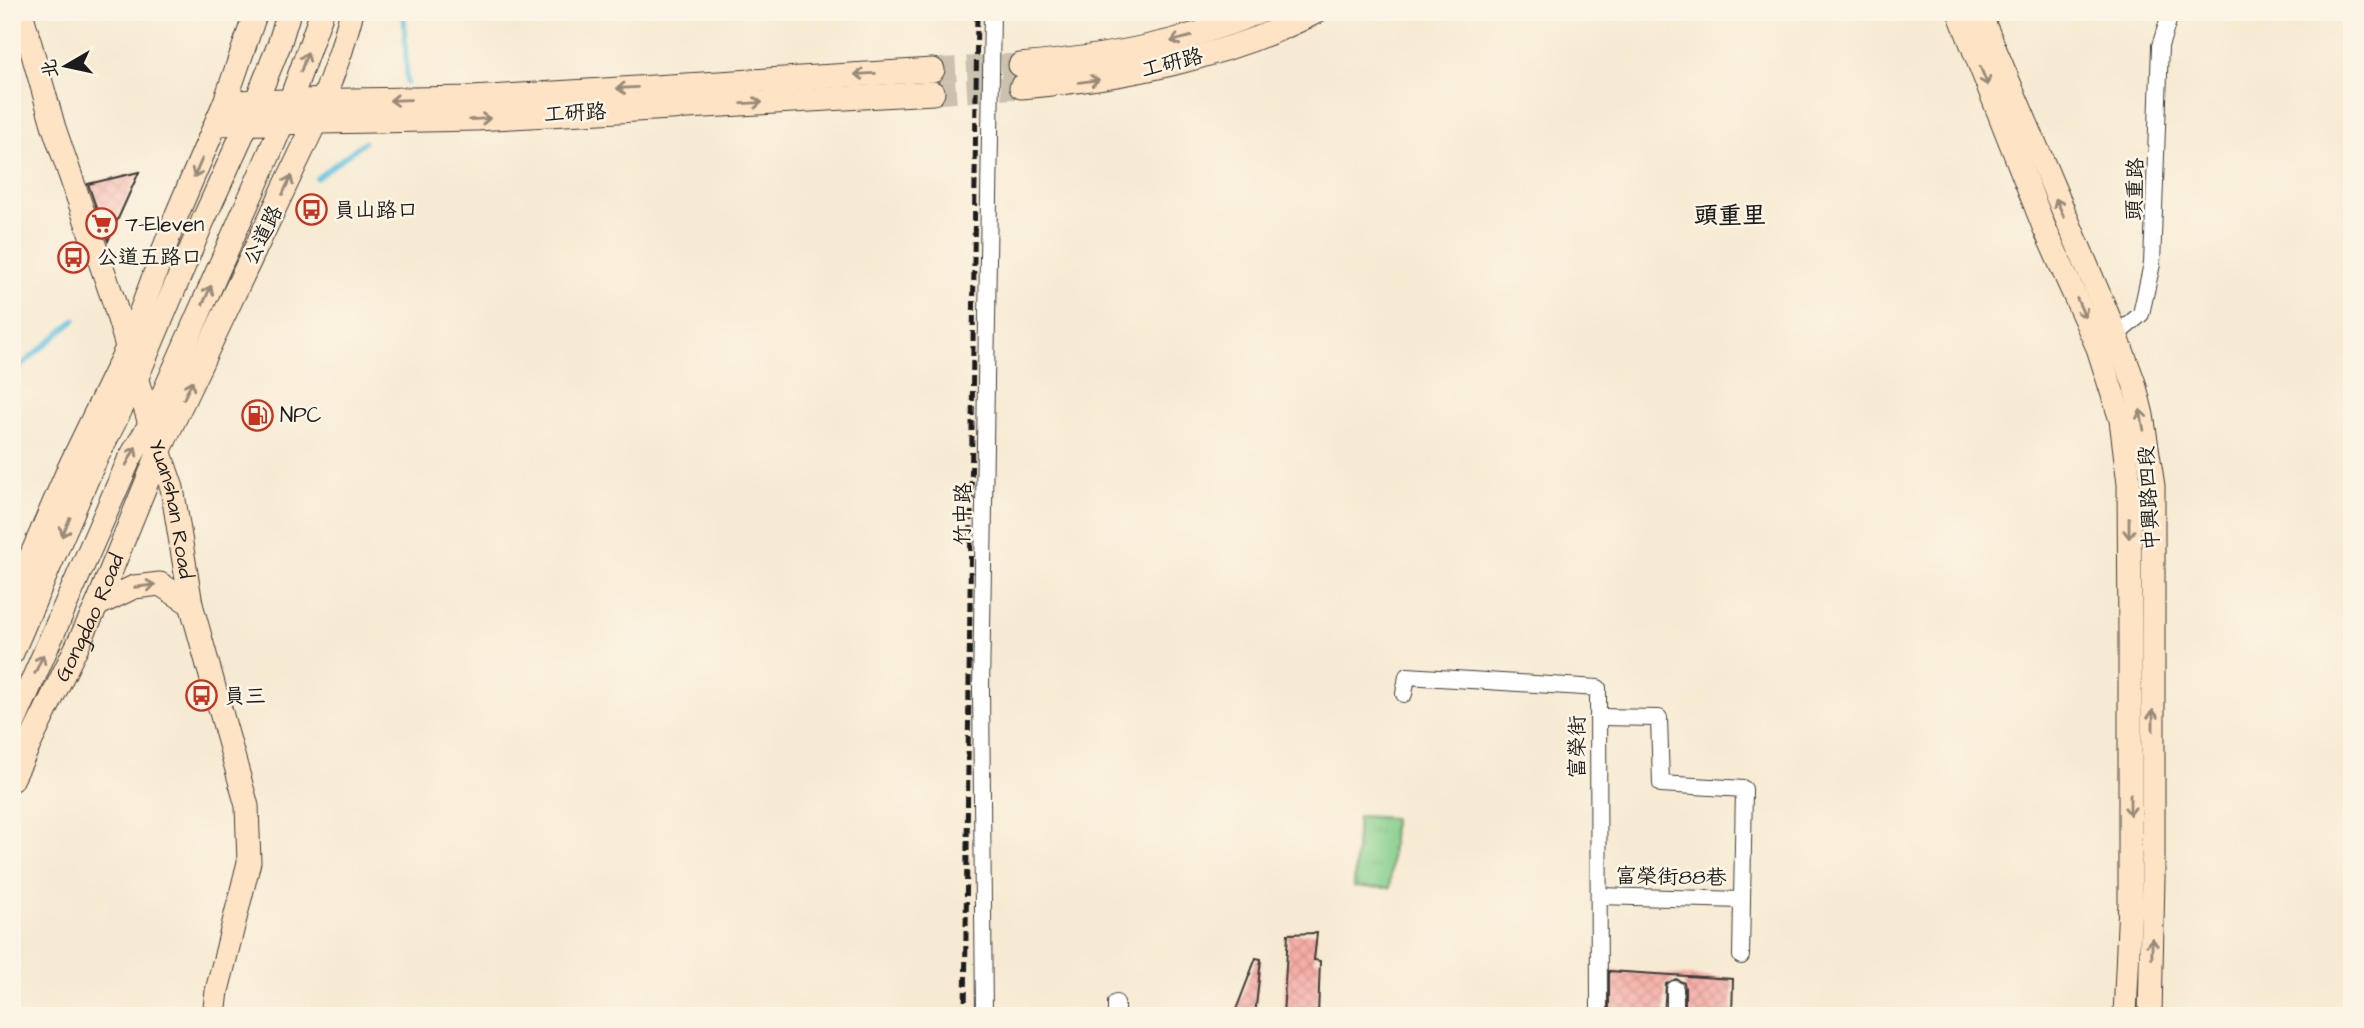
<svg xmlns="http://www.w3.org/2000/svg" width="2364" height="1028" font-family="'Architects Daughter','LXGW WenKai TC',sans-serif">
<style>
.park{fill:url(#park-tufts);stroke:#507554;stroke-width:2}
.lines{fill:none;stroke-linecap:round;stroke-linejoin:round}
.stream{stroke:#63c3e1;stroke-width:5}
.building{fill:url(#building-cross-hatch)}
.secondary-tunnel{stroke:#cbc1ae;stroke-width:23;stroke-dasharray:23 11;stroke-linecap:butt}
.street-casing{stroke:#3d3b37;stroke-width:18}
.secondary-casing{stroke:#3d3b37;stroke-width:25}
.street{stroke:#fff;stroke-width:16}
.secondary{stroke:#fee4c5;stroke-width:23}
.rail{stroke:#1c1c1c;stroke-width:5;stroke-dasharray:10 5;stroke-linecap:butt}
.oneway{stroke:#988a79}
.labels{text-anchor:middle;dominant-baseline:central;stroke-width:5;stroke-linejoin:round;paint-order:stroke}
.street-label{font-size:21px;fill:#1c1c1c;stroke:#fcf5e5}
.poi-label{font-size:21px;fill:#1c1c1c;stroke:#fcf5e5;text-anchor:start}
.quarter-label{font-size:24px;font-weight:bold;fill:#1c1c1c;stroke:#fcf5e5}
</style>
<defs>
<pattern id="park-tufts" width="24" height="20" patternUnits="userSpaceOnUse" patternTransform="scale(1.75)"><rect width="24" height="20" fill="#84ce8b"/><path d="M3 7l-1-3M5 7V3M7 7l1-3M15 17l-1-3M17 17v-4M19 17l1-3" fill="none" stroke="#71b077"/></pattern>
<pattern id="building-cross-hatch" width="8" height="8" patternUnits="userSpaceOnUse" patternTransform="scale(1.75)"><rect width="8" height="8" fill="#f5ada6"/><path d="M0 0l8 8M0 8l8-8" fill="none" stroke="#d1948e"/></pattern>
</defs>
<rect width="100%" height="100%" fill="#fcf5e5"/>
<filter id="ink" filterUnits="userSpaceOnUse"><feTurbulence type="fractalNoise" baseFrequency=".0143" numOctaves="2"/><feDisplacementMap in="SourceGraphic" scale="14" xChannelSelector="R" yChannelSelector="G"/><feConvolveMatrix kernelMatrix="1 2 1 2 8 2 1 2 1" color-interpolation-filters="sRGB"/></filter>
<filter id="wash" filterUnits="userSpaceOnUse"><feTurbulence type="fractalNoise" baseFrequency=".00686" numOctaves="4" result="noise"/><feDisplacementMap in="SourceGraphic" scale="28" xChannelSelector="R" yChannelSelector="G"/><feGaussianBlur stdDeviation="1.57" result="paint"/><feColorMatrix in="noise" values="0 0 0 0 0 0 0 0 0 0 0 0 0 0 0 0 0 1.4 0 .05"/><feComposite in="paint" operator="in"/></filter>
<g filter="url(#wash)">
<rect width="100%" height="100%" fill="#f7ead2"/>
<path class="park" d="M1358 816 1393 818 1390 888 1354 887Z"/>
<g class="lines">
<g class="stream">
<path d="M404 12 407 83"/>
<path d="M317 178 364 142"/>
<path d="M12 373 75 320"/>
</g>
</g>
<g id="blocks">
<g class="building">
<path d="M139 172 108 241 88 184Z"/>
<path d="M1317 933 1314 960 1320 961 1318 1016H1283L1288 934Z"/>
<path d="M1256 958 1261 959 1255 1016 1234 1015Z"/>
<path d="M1609 971 1733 979 1732 1016H1685V988L1684 983 1676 979 1666 984 1664 1016H1609Z"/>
</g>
</g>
</g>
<g filter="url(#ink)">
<use href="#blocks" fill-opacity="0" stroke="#3d3b37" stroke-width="2"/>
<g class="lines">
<g class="secondary-tunnel">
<path d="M933 70 1020 65"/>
<path d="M933 93 1021 87"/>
</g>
<defs>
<g id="street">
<path d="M2109 341 2141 314 2152 264 2160 46 2171 12"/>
<path d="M1404 694 1407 676 1598 688 1599 1016"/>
<path d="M1598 717 1659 718 1661 784 1744 789 1741 956"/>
<path d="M1599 896 1742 900"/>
<path d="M1675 989V1016"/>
<path d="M1116 1003V1016"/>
<path d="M984 1016 981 690 992 12"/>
</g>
<g id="secondary">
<path id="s1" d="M21 12 54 128 113 299 150 424 172 488 191 604 247 806 249 862 217 991 214 1016"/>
<path d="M1959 12 2044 227 2098 348 2121 420 2129 484 2130 637V902L2125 1016"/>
<path d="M1979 12 2117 337 2134 383 2142 415 2153 486V878L2150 1016"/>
<path d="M1020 65C1107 57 1177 45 1259 12"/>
<path d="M1021 87C1123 78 1224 59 1316 12"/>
<path d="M225 102 472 98 933 70"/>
<path d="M216 124 476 119 933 93"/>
<path d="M12 600 70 466 128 346 177 214 225 102 256 12"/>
<path d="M97 605 134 587 160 584 191 604"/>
<path d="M12 653 94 463 137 377 202 223 247 124 279 45 289 12"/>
<path d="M12 727 129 460 150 424 267 159 282 124 322 12"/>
<path id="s2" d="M12 780 97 605 159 452 315 123 341 51 352 12"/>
</g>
</defs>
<use href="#street" class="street-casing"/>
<use href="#secondary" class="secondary-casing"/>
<use href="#street" class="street"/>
<use href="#secondary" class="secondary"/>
<path class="rail" d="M965 1016 977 12"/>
</g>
<defs><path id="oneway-shaft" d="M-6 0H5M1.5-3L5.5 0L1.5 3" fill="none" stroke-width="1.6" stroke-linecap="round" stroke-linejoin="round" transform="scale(1.75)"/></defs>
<g class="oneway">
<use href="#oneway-shaft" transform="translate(1181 39) rotate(165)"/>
<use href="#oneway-shaft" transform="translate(304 62) rotate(-71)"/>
<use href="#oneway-shaft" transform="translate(865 74) rotate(177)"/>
<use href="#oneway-shaft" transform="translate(1984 76) rotate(68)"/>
<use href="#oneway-shaft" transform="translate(1089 81) rotate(-8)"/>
<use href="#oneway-shaft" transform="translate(627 88) rotate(177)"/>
<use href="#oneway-shaft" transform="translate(400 100) rotate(178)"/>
<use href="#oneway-shaft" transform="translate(752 103) rotate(-3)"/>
<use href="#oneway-shaft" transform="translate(480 119) rotate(-3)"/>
<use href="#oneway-shaft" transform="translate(198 168) rotate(114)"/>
<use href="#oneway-shaft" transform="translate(287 185) rotate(-65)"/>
<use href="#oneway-shaft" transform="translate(2060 208) rotate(-113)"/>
<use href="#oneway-shaft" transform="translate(207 295) rotate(-66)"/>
<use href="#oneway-shaft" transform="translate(2081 308) rotate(66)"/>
<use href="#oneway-shaft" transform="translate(188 390) rotate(-64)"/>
<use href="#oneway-shaft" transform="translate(2142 420) rotate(-100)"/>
<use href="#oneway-shaft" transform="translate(131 456) rotate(-62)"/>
<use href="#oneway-shaft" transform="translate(66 527) rotate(113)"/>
<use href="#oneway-shaft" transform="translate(2129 528) rotate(90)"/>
<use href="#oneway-shaft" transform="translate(145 586) rotate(-7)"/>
<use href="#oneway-shaft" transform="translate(39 664) rotate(-66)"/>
<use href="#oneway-shaft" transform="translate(2153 720) rotate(-90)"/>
<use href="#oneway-shaft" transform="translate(2130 805) rotate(90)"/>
<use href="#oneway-shaft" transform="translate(2152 948) rotate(-89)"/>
</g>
</g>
<defs>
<symbol id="bus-ring" viewBox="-11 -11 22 22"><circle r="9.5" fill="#fcf5e5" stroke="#c8321e" stroke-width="1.5"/><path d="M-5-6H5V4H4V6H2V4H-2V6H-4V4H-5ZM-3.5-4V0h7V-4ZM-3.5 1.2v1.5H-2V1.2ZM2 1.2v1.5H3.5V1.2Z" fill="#c8321e"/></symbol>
<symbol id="supermarket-ring" viewBox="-11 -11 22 22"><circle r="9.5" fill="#fcf5e5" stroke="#c8321e" stroke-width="1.5"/><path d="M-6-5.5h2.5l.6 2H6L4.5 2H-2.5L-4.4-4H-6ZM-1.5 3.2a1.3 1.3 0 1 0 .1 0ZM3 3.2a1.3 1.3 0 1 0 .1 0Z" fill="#c8321e"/></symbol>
<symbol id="fuel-ring" viewBox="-11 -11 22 22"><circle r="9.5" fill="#fcf5e5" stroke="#c8321e" stroke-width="1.5"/><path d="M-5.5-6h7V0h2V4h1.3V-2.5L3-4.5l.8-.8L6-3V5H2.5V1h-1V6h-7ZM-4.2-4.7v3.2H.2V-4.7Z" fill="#c8321e"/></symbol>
</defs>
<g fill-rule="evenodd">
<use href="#bus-ring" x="294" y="192" width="35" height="35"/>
<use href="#supermarket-ring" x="84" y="206" width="35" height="35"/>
<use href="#bus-ring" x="56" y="240" width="35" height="35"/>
<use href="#fuel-ring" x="240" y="398" width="35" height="35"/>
<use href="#bus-ring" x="184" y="678" width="35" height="35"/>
</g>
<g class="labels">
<g class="street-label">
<text transform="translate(1172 63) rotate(-14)">工研路</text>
<text transform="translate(575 113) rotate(-3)">工研路</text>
<text transform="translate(2135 189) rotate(-88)">頭重路</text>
<text transform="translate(263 235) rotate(-64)">公道路</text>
<text transform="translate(2149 498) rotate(-93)">中興路四段</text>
<text stroke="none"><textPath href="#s1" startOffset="520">Yuanshan Road</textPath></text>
<text transform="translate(963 514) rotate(-89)">竹中路</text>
<text stroke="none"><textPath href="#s2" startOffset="180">Gongdao Road</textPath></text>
<text transform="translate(1577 747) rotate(-90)">富榮街</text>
<text transform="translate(1671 877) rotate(1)">富榮街88巷</text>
</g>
<g class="poi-label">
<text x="334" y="210">員山路口</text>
<text x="125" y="224">7-Eleven</text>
<text x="97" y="257">公道五路口</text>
<text x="280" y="415">NPC</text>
<text x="224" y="696">員三</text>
</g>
<g class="quarter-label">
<text x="1730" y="216">頭重里</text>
</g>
</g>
<rect width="2364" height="1028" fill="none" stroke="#fcf5e5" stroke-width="42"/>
<g transform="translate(66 66) rotate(261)" stroke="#fcf5e5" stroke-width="5" paint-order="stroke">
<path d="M0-5L12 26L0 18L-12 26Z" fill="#1c1c1c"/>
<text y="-10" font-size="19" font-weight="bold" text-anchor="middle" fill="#1c1c1c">北</text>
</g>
</svg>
